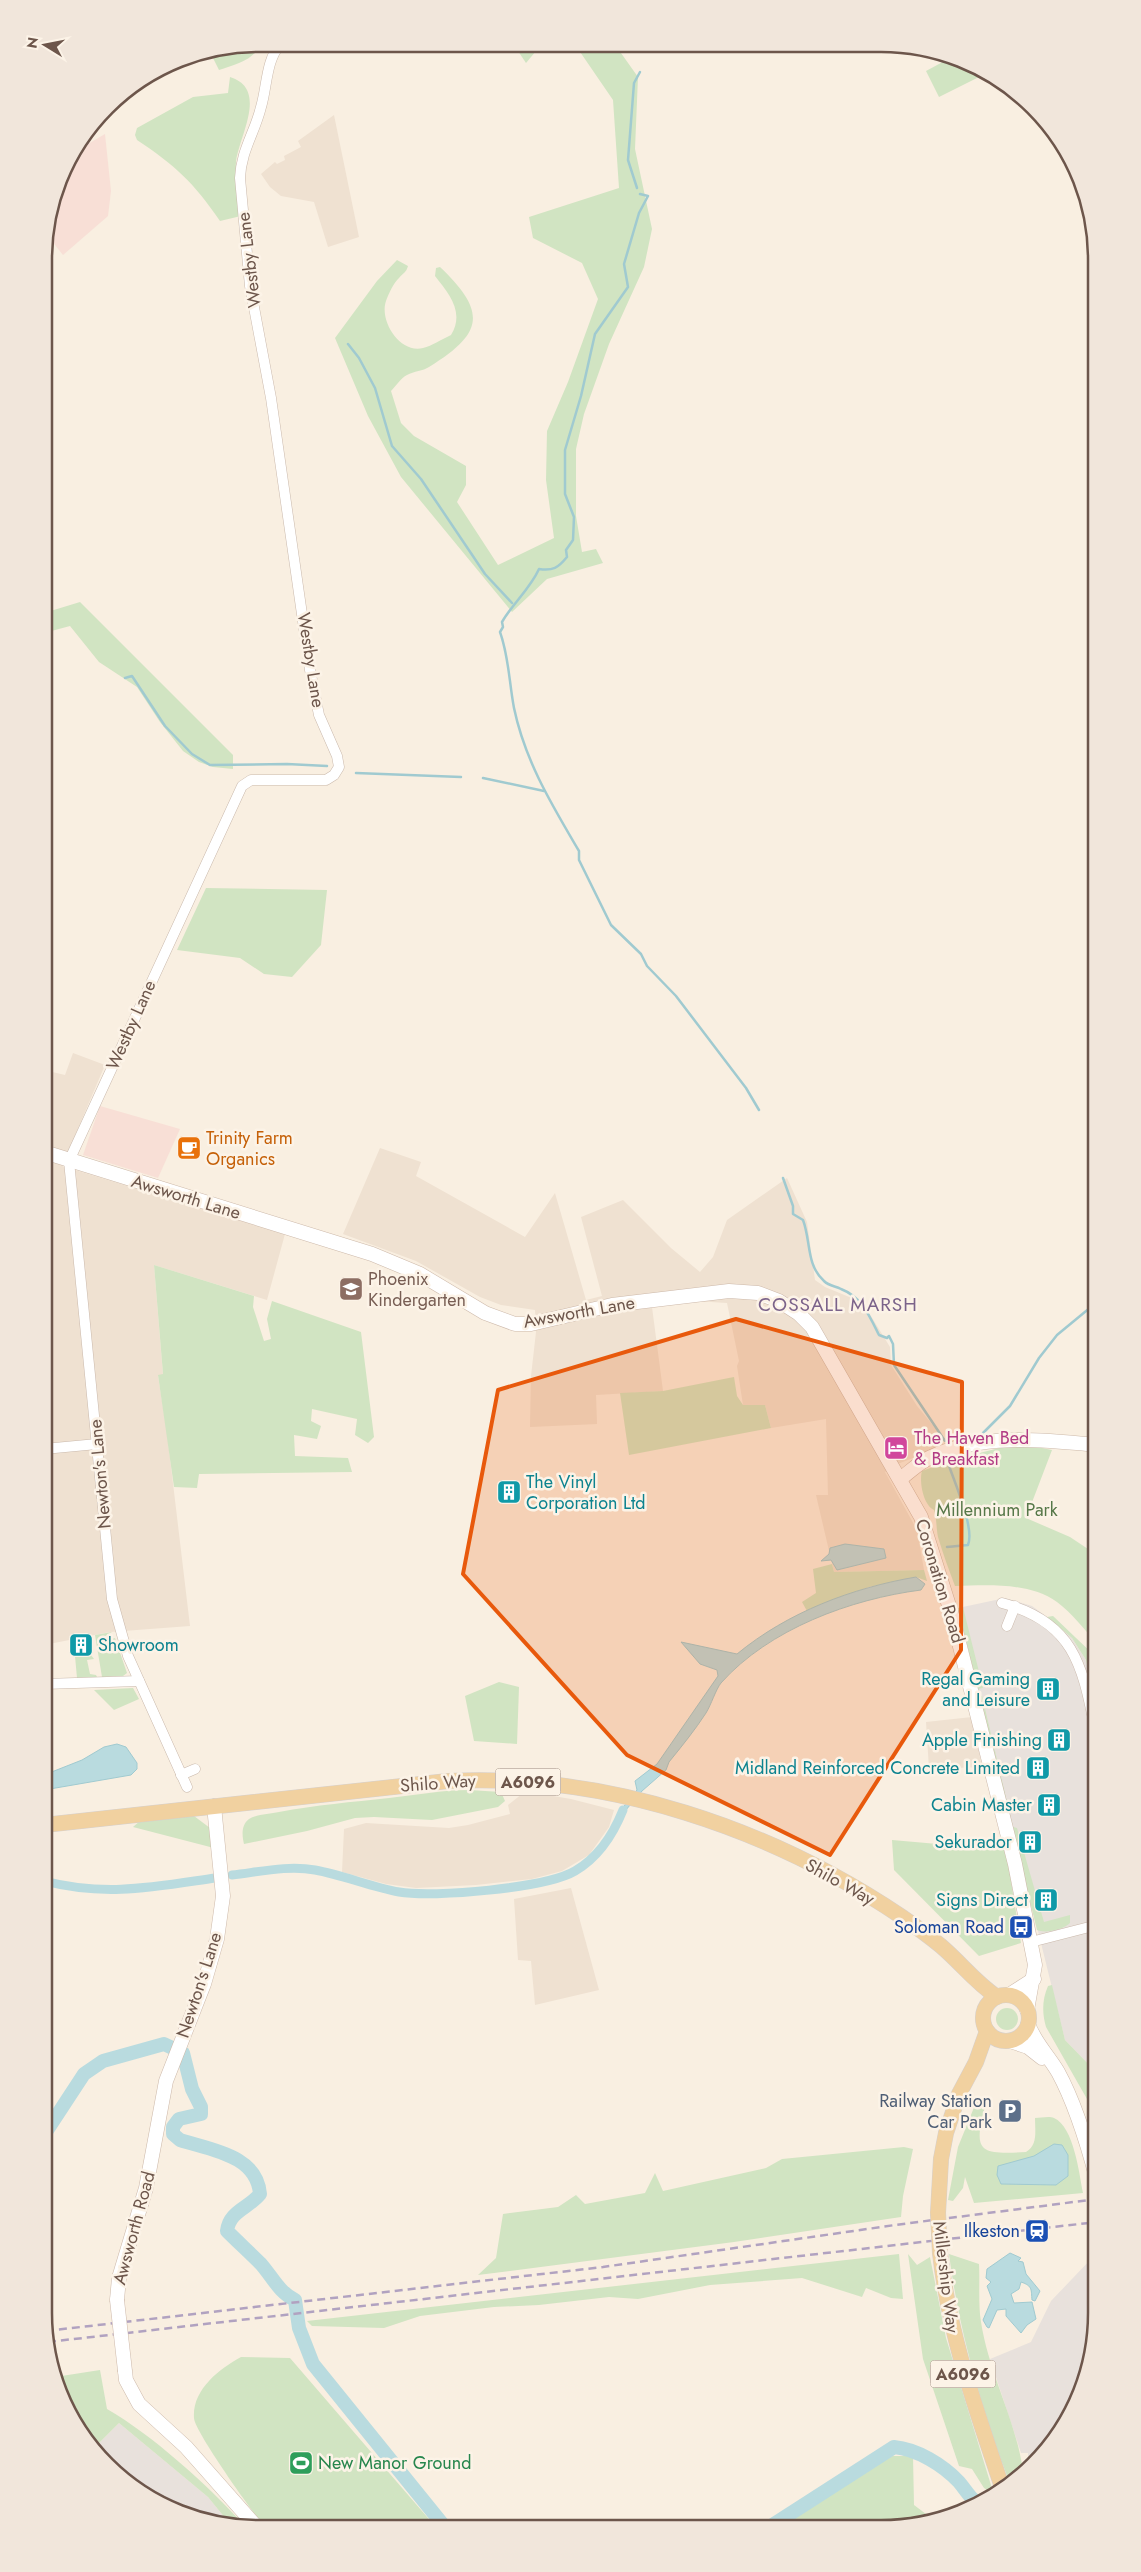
<svg xmlns="http://www.w3.org/2000/svg" width="1141" height="2572" font-family="Jost,sans-serif">
<style>
.residential{fill:#efe1d1}
.commercial{fill:#f8dfd6}
.industrial{fill:#e8e1dc}
.green{fill:#d1e4c2}
.water{fill:#b9dbdf;stroke:#a0cad0}
.lines{fill:none;stroke-linecap:round;stroke-linejoin:round}
.stream{stroke:#a0cad0;stroke-width:2.5}
.canal{stroke:#b9dbdf;stroke-width:9}
.river{stroke:#b9dbdf;stroke-width:14}
.street-casing{stroke:#cab9ac;stroke-width:11}
.secondary-casing{stroke:#cdb9aa;stroke-width:15}
.primary-casing{stroke:#d6d0cd;stroke-width:16}
.street{stroke:#fff;stroke-width:10}
.secondary{stroke:#fff;stroke-width:14}
.primary{stroke:#f1d1a0;stroke-width:15}
.rail{stroke:#b1a2c0;stroke-width:2.5;stroke-dasharray:8 5;stroke-linecap:butt}
.secondary-bridge-casing{stroke:#cdb9aa;stroke-width:15;stroke-linecap:butt}
.primary-bridge-casing{stroke:#d6d0cd;stroke-width:16;stroke-linecap:butt}
.secondary-bridge{stroke:#fff;stroke-width:14}
.primary-bridge{stroke:#f1d1a0;stroke-width:15}
.marked{fill:#e8590c;fill-opacity:0.2;stroke:#e8590c;stroke-width:4;stroke-linejoin:round}
.labels{text-anchor:middle;dominant-baseline:central;stroke-width:5;stroke-linejoin:round;paint-order:stroke}
.shield{fill:#fcf3e7;stroke:#98857a;stroke-width:1}
.shield-label{font-size:16px;font-weight:bold;fill:#6d564b}
.street-label{font-size:18px;fill:#6d564b;stroke:#fcf3e7}
.food-label{font-size:18px;fill:#c56008;stroke:#fcf3e7;text-anchor:start}
.education-label{font-size:18px;fill:#785e54;stroke:#fcf3e7;text-anchor:start}
.hotel-label{font-size:18px;fill:#b23c85;stroke:#fcf3e7;text-anchor:start}
.culture-label{font-size:18px;fill:#0d838f;stroke:#fcf3e7;text-anchor:end}
.park-label{font-size:18px;fill:#567748;stroke:#fcf3e7}
.transit-label{font-size:18px;fill:#164399;stroke:#fcf3e7;text-anchor:end}
.service-label{font-size:18px;fill:#4e5e75;stroke:#fcf3e7;text-anchor:end}
.leisure-label{font-size:18px;fill:#27864d;stroke:#fcf3e7;text-anchor:start}
.neighbourhood-label{font-size:19px;letter-spacing:1px;fill:#7b638a;stroke:#fcf3e7}
.rim{fill:none;stroke:#6d564b;stroke-width:2.5}
</style>
<rect width="100%" height="100%" fill="#f9efe1"/>
<g class="residential">
<path d="M334 115 359 237 328 247 314 202 281 196 270 187 261 174 275 162 277 164 285 160 284 156 301 147 298 141Z"/>
<path d="M73 1053 105 1065 62 1166 285 1234 267 1300 154 1265 163 1375 158 1376 167 1433 190 1626 110 1632 44 1645V1070L65 1075Z"/>
<path d="M380 1148 421 1162 416 1176 525 1237 555 1193 586 1300 602 1296 581 1217 623 1200 671 1248 700 1272 713 1257 727 1220 787 1178 807 1222 815 1280 825 1287 859 1301 866 1308 890 1347 891 1365 917 1406 936 1429 944 1446 900 1463 885 1472 917 1530 924 1570 834 1572 816 1495H828L826 1419 771 1428 765 1405H743L737 1366 739 1361 727 1303 696 1301 652 1307 663 1391 596 1395 597 1424 530 1427 531 1376 536 1332 535 1310 501 1305 480 1297 416 1261 343 1234Z"/>
<path d="M972 1717 982 1767 929 1769 926 1722Z"/>
<path d="M529 1792 571 1799 614 1810 609 1827 589 1855 562 1871 532 1879 476 1885 416 1888 386 1884 342 1872 344 1829 366 1823 449 1828 468 1825 510 1814 508 1805 522 1794Z"/>
<path d="M571 1888 599 1990 535 2005 531 1961 518 1960 514 1899Z"/>
</g>
<g class="commercial">
<path d="M105 134 111 191 108 216 63 255 47 235 66 164 76 151Z"/>
<path d="M100 1106 180 1129 158 1178 83 1155Z"/>
</g>
<g class="industrial">
<path d="M1005 1598 1032 1606 1047 1617 1072 1638 1086 1660 1097 1720V2073L1065 2040 958 1608Z"/>
<path d="M1092 2258 1097 2265V2327L1081 2395 1052 2444 1028 2467V2453H1021L990 2359 1031 2342 1051 2301Z"/>
<path d="M119 2423 208 2497 230 2524H218L164 2506 117 2474 94 2448Z"/>
</g>
<g class="green">
<path d="M260 44C255 60 234 65 219 70L211 54Z"/>
<path d="M514 45H541L526 63Z"/>
<path d="M576 46H616L638 77 635 149 652 229 644 267 609 344 584 414 576 449V516L582 552 596 549 603 563 547 579 512 612 401 477 368 416 335 338 377 281 397 260 408 266C406 273 403 273 399 278 394 282 388 295 386 301 379 321 400 354 423 348 432 346 442 339 451 335 465 312 449 294 435 276L436 268 440 267C487 312 484 333 429 367 423 371 414 371 407 375 401 378 396 386 391 391L401 423 414 436 466 466V485L457 502 498 565 554 538 546 480 547 431 568 382 598 299 582 263 533 238 529 217 619 188 613 100Z"/>
<path d="M952 57 977 66 985 74 939 97 926 71Z"/>
<path d="M230 77C269 89 239 136 236 162 235 180 238 198 241 216L220 221C193 182 176 166 137 140L135 135 137 128 193 97 228 93Z"/>
<path d="M80 602 233 755V769L213 767 199 762 183 751 160 722 137 687 99 662 70 626 44 633V613Z"/>
<path d="M206 888 327 890 321 945 292 977 264 974 240 958 177 950Z"/>
<path d="M154 1265 254 1296 253 1307 264 1341 271 1339 267 1319 272 1301 361 1332 374 1437 368 1443 355 1435 357 1419 312 1409 311 1421 321 1426 317 1439 294 1435 295 1456 348 1458 352 1472 199 1474 197 1488 174 1487 158 1375 163 1374Z"/>
<path d="M734 1377 737 1396 743 1405H765L771 1428 629 1455 620 1393 663 1391Z"/>
<path d="M1011 1445H1027L1052 1450 1026 1518 1070 1537 1097 1555V1644C1085 1630 1072 1613 1057 1602 1029 1582 987 1585 955 1586 949 1570 943 1554 938 1537 936 1527 937 1520 934 1510 923 1505 919 1481 922 1471L952 1460Z"/>
<path d="M832 1564 834 1572 924 1570 927 1581 916 1577 869 1587 807 1611 802 1602 816 1593 813 1569Z"/>
<path d="M963 1607 983 1688 978 1689 958 1608Z"/>
<path d="M1053 1616 1097 1658V1720L1086 1660 1072 1638 1047 1617Z"/>
<path d="M112 1632 102 1638 104 1642 115 1638 127 1673 123 1676 102 1677 95 1635Z"/>
<path d="M91 1655 94 1659 87 1660 90 1674 96 1675 97 1677 77 1678 75 1656Z"/>
<path d="M499 1682 519 1687 517 1744 474 1741 465 1696Z"/>
<path d="M133 1688 139 1699 114 1710 94 1690Z"/>
<path d="M979 1696H982L1013 1827 1017 1828 1044 1922 1070 1915V1923C1064 1929 1046 1934 1037 1930Z"/>
<path d="M469 1790 501 1792 505 1801 498 1807 432 1820 374 1817 355 1818 307 1831 244 1844C242 1836 241 1825 249 1819 257 1814 270 1814 279 1812 316 1805 352 1802 389 1798 416 1795 442 1790 469 1790Z"/>
<path d="M194 1816 210 1828 214 1848 133 1827 140 1821Z"/>
<path d="M892 1840 1006 1850 1021 1943 979 1956 894 1870Z"/>
<path d="M1052 1985 1065 2040 1097 2073V2160L1090 2132 1093 2124 1087 2099 1046 2027C1042 2013 1042 2000 1048 1986Z"/>
<circle cx="1007" cy="2019" r="11"/>
<path d="M977 2100 986 2103C973 2151 977 2155 1026 2152 1038 2145 1035 2131 1035 2118 1041 2118 1049 2116 1054 2118 1074 2127 1079 2173 1083 2193L974 2203 965 2177 963 2188 953 2201 948 2200 958 2147Z"/>
<path d="M904 2147 913 2149 903 2196 901 2217 734 2242 478 2275 496 2258 503 2214 558 2207 576 2195 585 2204 645 2193 655 2173 663 2191 766 2168 782 2159Z"/>
<path d="M899 2254 903 2299 891 2298 866 2288 862 2297 802 2278 710 2285 638 2299 609 2297 539 2305 494 2307 420 2316 384 2328 312 2326 307 2321Z"/>
<path d="M908 2254 917 2265 930 2257 946 2338 994 2495 984 2488 972 2469 959 2466 923 2359Z"/>
<path d="M949 2254 979 2264C980 2283 978 2304 981 2322 989 2374 1016 2420 1023 2471L1010 2484C982 2409 959 2333 949 2254Z"/>
<path d="M241 2357 290 2358 434 2525 263 2524C252 2512 194 2430 194 2418 192 2390 219 2369 241 2357Z"/>
<path d="M100 2370 107 2409C151 2434 209 2486 243 2524H230L208 2497 119 2423 94 2448 80 2432 55 2377Z"/>
<path d="M887 2456H913L914 2505 930 2517 931 2522 881 2528H768Z"/>
</g>
<g class="water">
<path d="M845 1544 884 1549 886 1558 837 1570 831 1560 821 1561 829 1554 830 1548Z"/>
<path d="M916 1577 925 1584 921 1590C851 1599 769 1629 721 1683 716 1689 711 1705 706 1713 695 1730 682 1746 669 1762L666 1770 642 1791 625 1811 621 1810 637 1790 635 1781 657 1764 718 1676 717 1670 700 1664 681 1642 737 1654C788 1612 852 1588 916 1577Z"/>
<path d="M117 1744 126 1747 137 1763V1769L131 1775 44 1790V1775L82 1760 104 1747Z"/>
<path d="M1054 2144 1062 2145 1068 2155V2176L1056 2185 1001 2184 997 2175 998 2166 1034 2156Z"/>
<path d="M1010 2253 1021 2258 1018 2261 1023 2262 1026 2274 1040 2291 1035 2301 1032 2300C1031 2290 1033 2286 1021 2282L1019 2289 1011 2294 1014 2303 1032 2302 1036 2319 1027 2325 1021 2333 1006 2316V2309L997 2310 989 2328 987 2327 983 2320 992 2299 987 2286 991 2282 986 2278 987 2269Z"/>
</g>
<g class="lines">
<g class="stream">
<path d="M637 188 628 160 634 83 640 72"/>
<path d="M640 194 648 196 639 213 624 264 628 287 595 334 581 396 565 450V494L574 517 573 540 566 550 567 557C558 568 553 571 539 569 530 589 513 603 502 622L503 627 500 632C509 657 509 682 514 708 525 761 552 805 579 851V860L611 925 641 954 647 966 676 996 746 1088 759 1110"/>
<path d="M348 344 359 358 375 388 392 446 421 479 485 574 512 603"/>
<path d="M125 678 132 676 165 726 192 754 210 765 287 764 327 766"/>
<path d="M356 773 461 777"/>
<path d="M483 778 544 791"/>
<path d="M783 1178 793 1206V1214L803 1220C811 1241 806 1265 824 1281 829 1286 835 1286 841 1289 862 1297 870 1317 879 1335L887 1338 889 1336 893 1344 894 1365 945 1441"/>
<path d="M983 1433 1010 1406 1039 1358 1057 1335 1097 1302"/>
<path d="M947 1547 968 1545C975 1528 954 1481 948 1463"/>
</g>
<g class="canal">
<path d="M232 1875C259 1872 288 1865 315 1870 343 1875 371 1887 399 1892 434 1898 546 1888 575 1871 599 1857 613 1835 623 1810"/>
<path d="M44 1881C106 1897 153 1887 215 1878"/>
</g>
<g class="river">
<path d="M44 2135 84 2074 103 2061 164 2044 183 2053 192 2089 201 2107V2114L179 2119 173 2127V2134L180 2140C211 2150 257 2155 260 2194 249 2208 229 2211 227 2231 238 2242 250 2253 261 2264 273 2278 279 2292 295 2300L299 2328 313 2364 444 2526"/>
<path d="M768 2528 894 2447C917 2449 943 2465 959 2482 965 2489 969 2497 977 2503"/>
</g>
<defs>
<g id="street">
<path d="M44 1449 97 1444"/>
<path d="M1002 1603C1078 1623 1083 1671 1097 1738"/>
<path d="M1007 1626 1015 1606"/>
<path d="M44 1684 139 1681"/>
<path d="M181 1775 195 1769"/>
<path d="M187 1787 128 1656 112 1599 69 1161 242 786 251 780H326L334 775 339 767 337 756 319 715 310 670 271 398 250 286 240 178C241 151 255 132 261 107 267 88 266 58 281 44"/>
<path d="M1031 1942 1097 1925"/>
</g>
<g id="secondary">
<path d="M44 1152 372 1254 420 1274 485 1313 515 1324H531L612 1305 729 1291 758 1293 779 1301 799 1314 812 1327 921 1517 952 1615 1015 1864 1035 1965 1027 2010"/>
<path d="M900 1479C910 1472 919 1462 931 1457 981 1433 1044 1440 1097 1445"/>
<path d="M1009 1995 1034 1979"/>
<path d="M1028 2024C1035 2043 1048 2055 1058 2072 1075 2103 1088 2146 1097 2180"/>
<path d="M1010 2041 1028 2047 1042 2058"/>
<path d="M117 2300 119 2278 146 2188 166 2081 204 1984 217 1939 223 1896 214 1806"/>
<path d="M125 2371 126 2380 139 2404 186 2447 254 2524"/>
</g>
<g id="primary">
<path d="M44 1825 448 1781C607 1773 770 1828 902 1917 915 1926 929 1936 941 1946 962 1964 974 1981 997 1997"/>
<circle cx="1006" cy="2018" r="23"/>
<path d="M938 2213 941 2159 946 2133 959 2094 976 2062 987 2031"/>
<path d="M940 2253C950 2340 976 2408 1003 2490"/>
</g>
</defs>
<use href="#street" class="street-casing"/>
<use href="#secondary" class="secondary-casing"/>
<use href="#primary" class="primary-casing"/>
<use href="#street" class="street"/>
<use href="#secondary" class="secondary"/>
<use href="#primary" class="primary"/>
<g class="rail">
<path d="M46 2331 603 2267 895 2225 1097 2199"/>
<path d="M48 2342 1097 2222"/>
</g>
<defs>
<path id="secondary-bridge" d="M117 2300 125 2371"/>
<path id="primary-bridge" d="M938 2213 940 2253"/>
</defs>
<use href="#secondary-bridge" class="secondary-bridge-casing"/>
<use href="#primary-bridge" class="primary-bridge-casing"/>
<use href="#secondary-bridge" class="secondary-bridge"/>
<use href="#primary-bridge" class="primary-bridge"/>
</g>
<path class="marked" d="M736 1319 962 1382 961 1650 830 1855 627 1755 463 1574 498 1390Z"/>
<defs>
<symbol id="cafe-square" viewBox="-11 -11 22 22"><rect x="-9" y="-9" width="18" height="18" rx="4" fill="#e8710a" stroke="#fcf3e7"/><path d="M-5.5-4.5H6V0H3Q3 3.5 0 3.5H-2.5Q-5.5 3.5-5.5 0ZM3-3.2v2h1.7v-2ZM-6 4.5H4V6H-6Z" fill="#fff"/></symbol>
<symbol id="school-square" viewBox="-11 -11 22 22"><rect x="-9" y="-9" width="18" height="18" rx="4" fill="#8d6e63" stroke="#fcf3e7"/><path d="M0-5L7-2L0 1L-7-2ZM-4 1L0 2.5L4 1V4Q0 6-4 4Z" fill="#fff"/></symbol>
<symbol id="hotel-square" viewBox="-11 -11 22 22"><rect x="-9" y="-9" width="18" height="18" rx="4" fill="#d1479c" stroke="#fcf3e7"/><path d="M-6-4.5h1.5V1H6V5H4.5V3h-9V5H-6ZM-4 0a1.8 1.8 0 1 1 3.6 0ZM.5 0V-2.5h3Q6-2.5 6 0Z" fill="#fff"/></symbol>
<symbol id="building-square" viewBox="-11 -11 22 22"><rect x="-9" y="-9" width="18" height="18" rx="4" fill="#0f9aa8" stroke="#fcf3e7"/><path d="M-4-6H4V6H1V3H-1V6H-4ZM-2.5-4.3h1.7v1.8h-1.7ZM.8-4.3h1.7v1.8H.8ZM-2.5-1h1.7V.8h-1.7ZM.8-1h1.7V.8H.8Z" fill="#fff"/></symbol>
<symbol id="bus-square" viewBox="-11 -11 22 22"><rect x="-9" y="-9" width="18" height="18" rx="4" fill="#1a4fb4" stroke="#fcf3e7"/><path d="M-5-6H5V4H4V6H2V4H-2V6H-4V4H-5ZM-3.5-4V0h7V-4ZM-3.5 1.2v1.5H-2V1.2ZM2 1.2v1.5H3.5V1.2Z" fill="#fff"/></symbol>
<symbol id="parking-square" viewBox="-11 -11 22 22"><rect x="-9" y="-9" width="18" height="18" rx="4" fill="#5c6f8a" stroke="#fcf3e7"/><path d="M-3.5-5.5H1a3.5 3.5 0 0 1 0 7H-1V5.5H-3.5ZM-1-3.4V-.6H.8a1.4 1.4 0 0 0 0-2.8Z" fill="#fff"/></symbol>
<symbol id="station-square" viewBox="-11 -11 22 22"><rect x="-9" y="-9" width="18" height="18" rx="4" fill="#1a4fb4" stroke="#fcf3e7"/><path d="M-3-6H3Q5-6 5-4V2Q5 4 3 4L4.5 6H3L1.5 4h-3L-3 6H-4.5L-3 4Q-5 4-5 2V-4Q-5-6-3-6ZM-3.5-4v3h7v-3ZM-3.5 1v1.5H-2V1ZM2 1v1.5H3.5V1Z" fill="#fff"/></symbol>
<symbol id="stadium-square" viewBox="-11 -11 22 22"><rect x="-9" y="-9" width="18" height="18" rx="4" fill="#2e9e5b" stroke="#fcf3e7"/><path d="M0-5a6.5 5 0 1 0 0 10a6.5 5 0 1 0 0-10ZM-3.5-1.8h7v3.6h-7Z" fill="#fff"/></symbol>
</defs>
<g fill-rule="evenodd">
<use href="#cafe-square" x="175" y="1134" width="28" height="28"/>
<use href="#school-square" x="337" y="1275" width="28" height="28"/>
<use href="#hotel-square" x="882" y="1434" width="28" height="28"/>
<use href="#building-square" x="495" y="1478" width="28" height="28"/>
<use href="#building-square" x="67" y="1631" width="28" height="28"/>
<use href="#building-square" x="1034" y="1675" width="28" height="28"/>
<use href="#building-square" x="1045" y="1726" width="28" height="28"/>
<use href="#building-square" x="1024" y="1754" width="28" height="28"/>
<use href="#building-square" x="1035" y="1791" width="28" height="28"/>
<use href="#building-square" x="1016" y="1828" width="28" height="28"/>
<use href="#building-square" x="1032" y="1886" width="28" height="28"/>
<use href="#bus-square" x="1007" y="1913" width="28" height="28"/>
<use href="#parking-square" x="996" y="2097" width="28" height="28"/>
<use href="#station-square" x="1023" y="2217" width="28" height="28"/>
<use href="#stadium-square" x="287" y="2449" width="28" height="28"/>
</g>
<g class="labels">
<g class="shield">
<rect x="495.5" y="1768.5" width="65" height="27" rx="4"/>
<rect x="930.5" y="2360.5" width="65" height="27" rx="4"/>
</g>
<g class="shield-label">
<text x="528" y="1782">A6096</text>
<text x="963" y="2374">A6096</text>
</g>
<g class="street-label">
<text transform="translate(249 260) rotate(-97)">Westby Lane</text>
<text transform="translate(311 660) rotate(81)">Westby Lane</text>
<text transform="translate(131 1025) rotate(-66)">Westby Lane</text>
<text transform="translate(186 1197) rotate(17)">Awsworth Lane</text>
<text transform="translate(579 1312) rotate(-10)">Awsworth Lane</text>
<text transform="translate(100 1474) rotate(-95)">Newton's Lane</text>
<text transform="translate(940 1581) rotate(73)">Coronation Road</text>
<text transform="translate(438 1783) rotate(-4)">Shilo Way</text>
<text transform="translate(840 1882) rotate(29)">Shilo Way</text>
<text transform="translate(199 1985) rotate(-72)">Newton's Lane</text>
<text transform="translate(134 2228) rotate(-75)">Awsworth Road</text>
<text transform="translate(946 2277) rotate(83)">Millership Way</text>
</g>
<g class="food-label">
<text x="206" y="1138">Trinity Farm<tspan x="206" dy="21">Organics</tspan></text>
</g>
<g class="education-label">
<text x="368" y="1279">Phoenix<tspan x="368" dy="21">Kindergarten</tspan></text>
</g>
<g class="hotel-label">
<text x="914" y="1438">The Haven Bed<tspan x="914" dy="21">&amp; Breakfast</tspan></text>
</g>
<g class="culture-label">
<text x="526" y="1482" text-anchor="start">The Vinyl<tspan x="526" dy="21">Corporation Ltd</tspan></text>
<text x="98" y="1645" text-anchor="start">Showroom</text>
<text x="1030" y="1679">Regal Gaming<tspan x="1030" dy="21">and Leisure</tspan></text>
<text x="1042" y="1740">Apple Finishing</text>
<text x="1020" y="1768">Midland Reinforced Concrete Limited</text>
<text x="1032" y="1805">Cabin Master</text>
<text x="1012" y="1842">Sekurador</text>
<text x="1028" y="1900">Signs Direct</text>
</g>
<g class="park-label">
<text x="997" y="1510">Millennium Park</text>
</g>
<g class="transit-label">
<text x="1004" y="1927">Soloman Road</text>
<text x="1020" y="2231">Ilkeston</text>
</g>
<g class="service-label">
<text x="992" y="2101">Railway Station<tspan x="992" dy="21">Car Park</tspan></text>
</g>
<g class="leisure-label">
<text x="318" y="2463">New Manor Ground</text>
</g>
<g class="neighbourhood-label">
<text x="838" y="1304">COSSALL MARSH</text>
</g>
</g>
<path d="M0 0H1141V2572H0ZM259 52H881A207 207 0 0 1 1088 259V2313A207 207 0 0 1 881 2520H259A207 207 0 0 1 52 2313V259A207 207 0 0 1 259 52Z" fill="#f1e6db" fill-rule="evenodd"/>
<path class="rim" d="M259 52H881A207 207 0 0 1 1088 259V2313A207 207 0 0 1 881 2520H259A207 207 0 0 1 52 2313V259A207 207 0 0 1 259 52Z"/>
<g transform="translate(45 45) rotate(280)" stroke="#fcf3e7" stroke-width="4" paint-order="stroke">
<path d="M0-4L9 19L0 12L-9 19Z" fill="#6d564b"/>
<text y="-8" font-size="14" font-weight="bold" text-anchor="middle" fill="#6d564b">N</text>
</g>
</svg>
